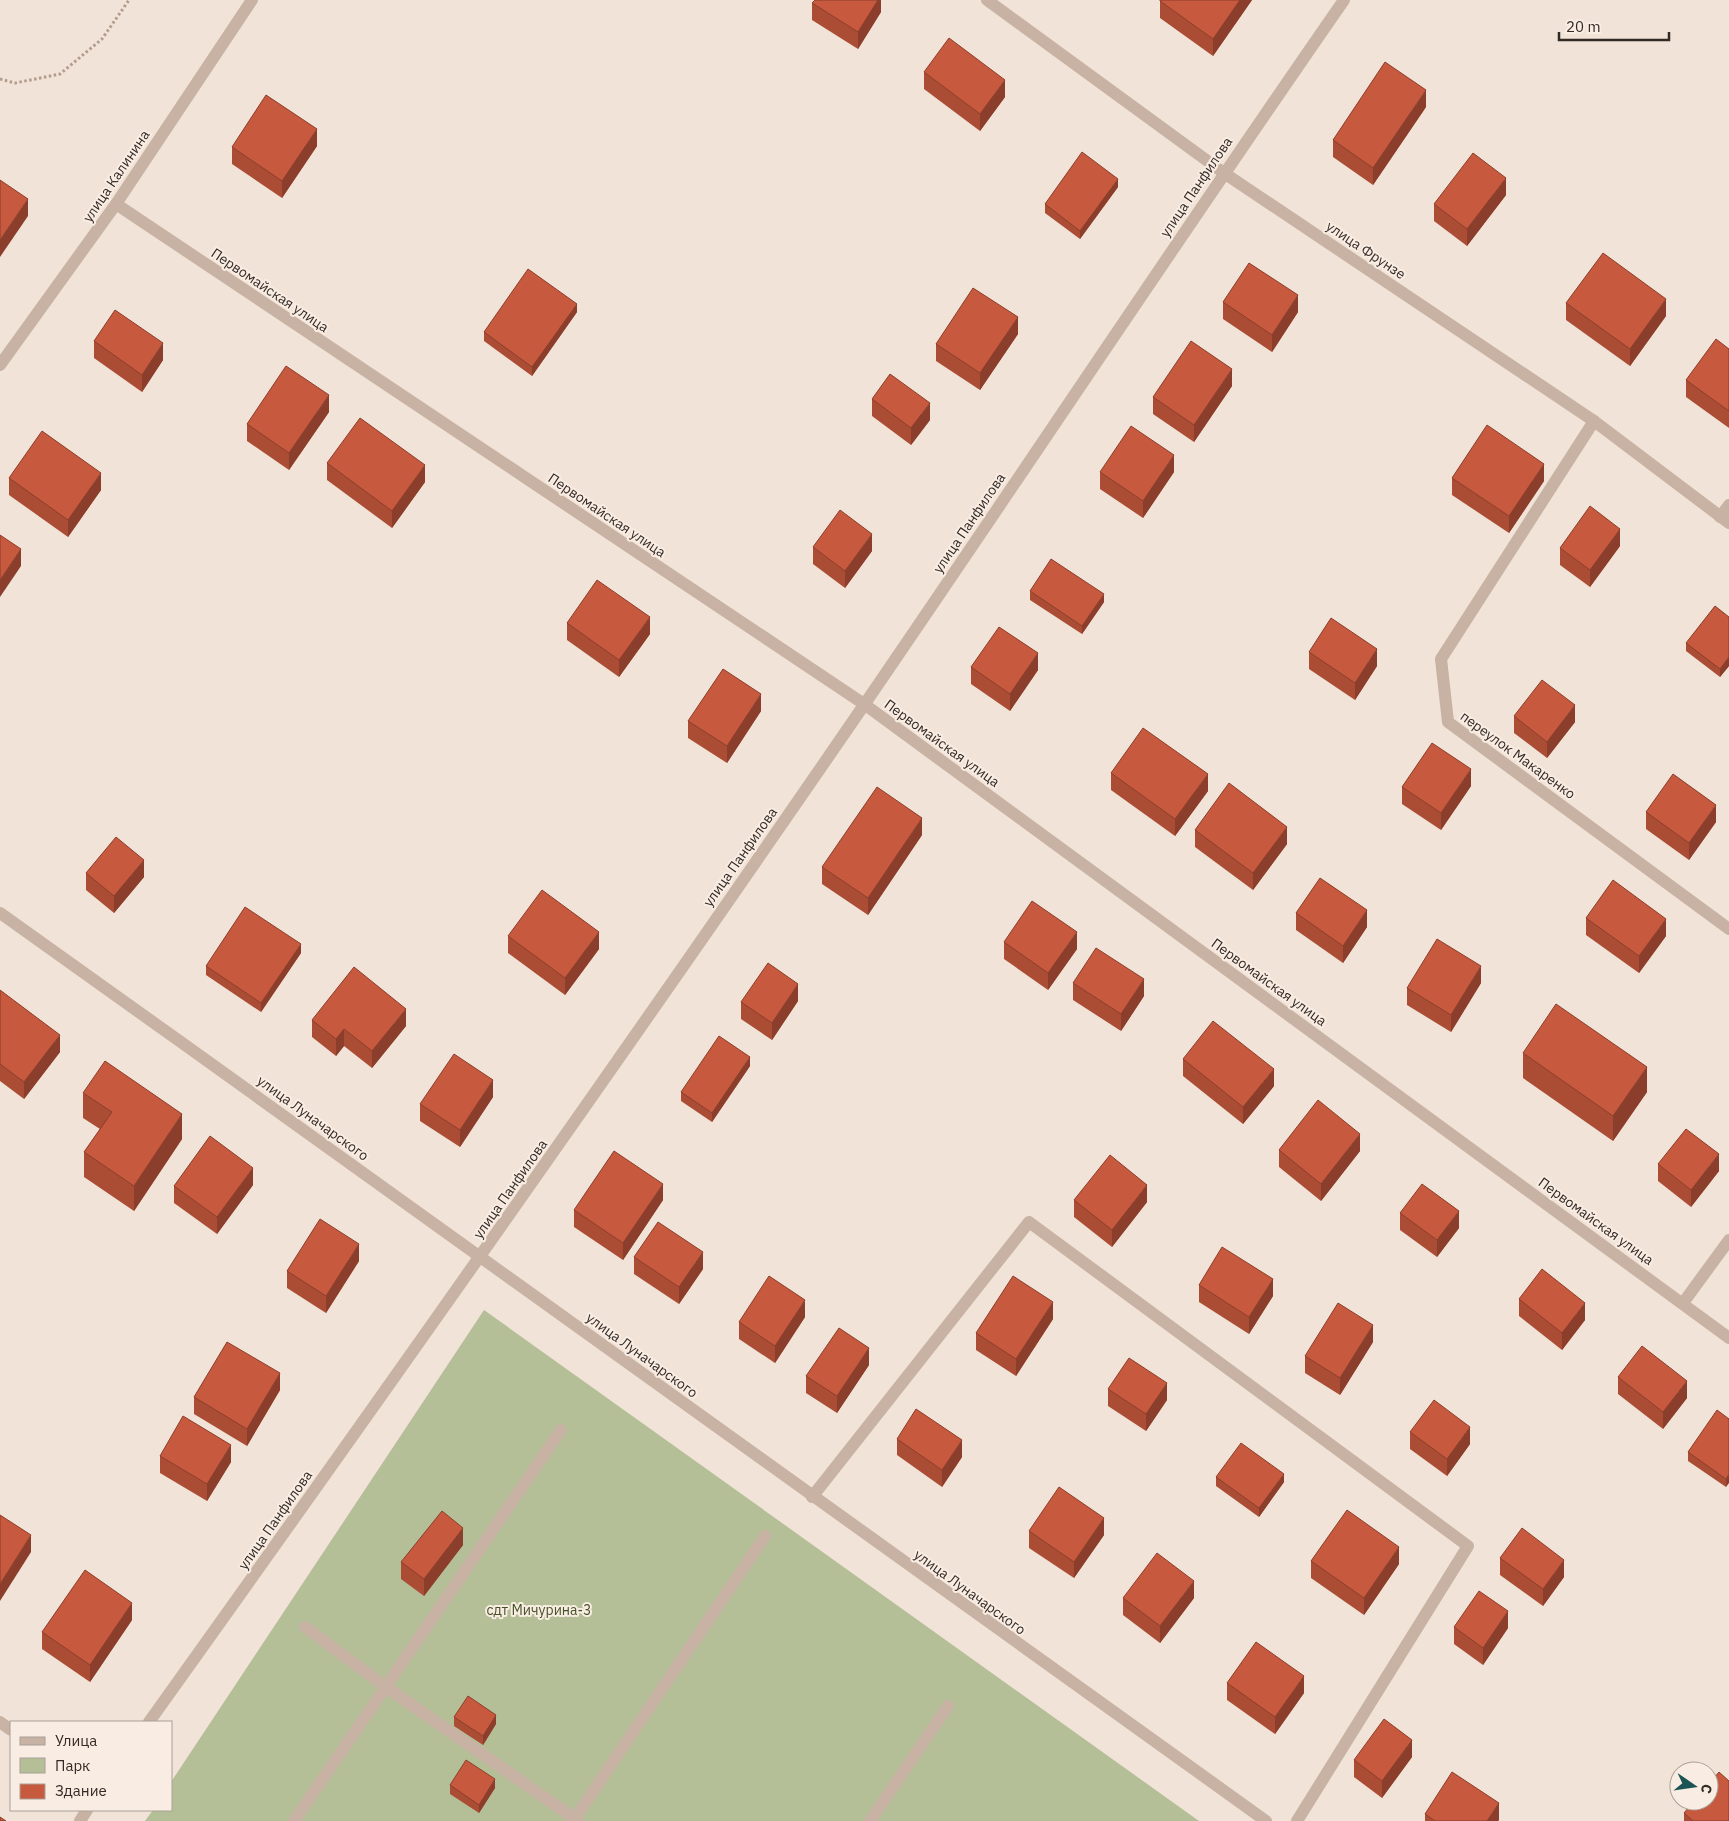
<svg xmlns="http://www.w3.org/2000/svg" width="1729" height="1821" font-family="'IBM Plex Sans',sans-serif">
<style>
.green{fill:#b4bf97}
.lines{fill:none;stroke-linecap:round;stroke-linejoin:round}
.path{stroke:#b49c8d;stroke-width:3;stroke-dasharray:2.5 2.5;stroke-linecap:butt}
.service{stroke:#c8b2a3;stroke-width:12}
.minor{stroke:#c8b2a3;stroke-width:12}
.wall{fill:#ab4d35}
.shaded-wall{fill:#8b3e2b}
.building{fill:#c7593e;stroke:#8b3e2b}
.labels{text-anchor:middle;dominant-baseline:central;stroke-width:4;stroke-linejoin:round;paint-order:stroke}
.street-label{font-size:14px;fill:#332925;stroke:#f9ede3}
.park-label{font-size:14px;fill:#455229;stroke:#f9ede3}
</style>
<rect width="100%" height="100%" fill="#f1e3d7"/>
<path class="green" d="M484 1310 1199 1821H145L153 1810H171V1782Z"/>
<g class="lines">
<path class="path" d="M0 79 15 83 60 74 102 39 129 0"/>
<g class="service">
<path d="M1594 421 1441 659 1448 722 1729 929"/>
<path d="M1720 517 1729 505"/>
<path d="M1683 1303 1729 1240"/>
<path d="M812 1497 1029 1222 1468 1546 1297 1821"/>
<path d="M305 1627 386 1687 578 1821"/>
<path d="M294 1821 561 1430"/>
<path d="M573 1821 765 1536"/>
<path d="M870 1821 948 1706"/>
</g>
<g class="minor">
<path d="M987 0 1224 173 1594 421 1729 523"/>
<path d="M116 204 864 704 1729 1338"/>
<path d="M0 365 116 204 252 0"/>
<path d="M0 913C423 1214 843 1519 1266 1821"/>
<path d="M0 1722 11 1730"/>
<path d="M149 1722C390 1385 629 1047 864 705 1025 470 1182 233 1344 0"/>
<path d="M80 1821 87 1810"/>
</g>
</g>
<g class="wall">
<path d="M881 0V12L858 49 812 20V3Z"/>
<path d="M1160 0H1252L1213 56 1160 18Z"/>
<path d="M924 72 1005 97 980 131 924 89Z"/>
<path d="M1426 107 1373 185 1333 157V140Z"/>
<path d="M317 146 282 198 232 164V147Z"/>
<path d="M1118 187 1080 239 1045 213V204Z"/>
<path d="M1506 195 1467 246 1434 221V204Z"/>
<path d="M1223 302 1298 312 1272 352 1223 319Z"/>
<path d="M1566 303 1666 316 1630 366 1566 320Z"/>
<path d="M577 312 532 376 484 341V332Z"/>
<path d="M1018 334 980 390 936 361V344Z"/>
<path d="M94 341 163 360 142 392 94 358Z"/>
<path d="M1729 349V428L1686 397V380Z"/>
<path d="M1232 386 1194 442 1153 414V397Z"/>
<path d="M872 399 930 420 911 445 872 416Z"/>
<path d="M329 412 289 470 247 441V424Z"/>
<path d="M327 463 425 482 392 528 327 480Z"/>
<path d="M1100 472H1174L1143 518 1100 489Z"/>
<path d="M9 478 101 490 68 537 9 495Z"/>
<path d="M1452 478 1544 481 1509 533 1452 495Z"/>
<path d="M1620 546 1590 587 1560 565V548Z"/>
<path d="M813 547 872 551 845 588 813 564Z"/>
<path d="M1030 591 1104 602 1082 634 1030 600Z"/>
<path d="M1729 617V666L1720 677 1686 651V643Z"/>
<path d="M567 623 650 634 619 677 567 640Z"/>
<path d="M1309 652 1377 666 1355 700 1309 669Z"/>
<path d="M971 667 1038 670 1010 711 971 684Z"/>
<path d="M761 711 727 763 688 738V721Z"/>
<path d="M1514 716 1575 722 1547 758 1514 733Z"/>
<path d="M1111 773 1208 791 1175 836 1111 790Z"/>
<path d="M1471 786 1441 830 1402 804V787Z"/>
<path d="M1646 812 1716 822 1689 860 1646 829Z"/>
<path d="M1195 830 1287 844 1253 890 1195 847Z"/>
<path d="M922 835 868 915 822 884V867Z"/>
<path d="M86 873 144 877 114 913 86 890Z"/>
<path d="M1296 913 1367 927 1343 963 1296 930Z"/>
<path d="M1586 918 1666 936 1639 973 1586 935Z"/>
<path d="M508 936 599 949 565 995 508 953Z"/>
<path d="M1004 942 1077 949 1048 990 1004 959Z"/>
<path d="M301 953 261 1012 206 975V966Z"/>
<path d="M1073 983 1144 996 1121 1031 1073 1000Z"/>
<path d="M1481 983 1451 1032 1407 1005V988Z"/>
<path d="M0 990 60 1052 24 1099 0 1081Z"/>
<path d="M798 1001 772 1040 741 1019V1002Z"/>
<path d="M312 1020 406 1026 372 1068 344 1046 336 1056 312 1037Z"/>
<path d="M1523 1053 1647 1092 1613 1141 1523 1078Z"/>
<path d="M1183 1059 1274 1086 1243 1124 1183 1076Z"/>
<path d="M750 1066 712 1122 681 1101V1092Z"/>
<path d="M83 1093 182 1139 134 1211 84 1177V1152L100 1129 83 1118Z"/>
<path d="M493 1097 460 1147 420 1121V1104Z"/>
<path d="M1279 1150 1360 1151 1321 1201 1279 1167Z"/>
<path d="M1658 1164 1719 1171 1691 1207 1658 1181Z"/>
<path d="M253 1185 217 1234 174 1203V1186Z"/>
<path d="M663 1200 623 1260 574 1227V1210Z"/>
<path d="M1074 1200 1147 1202 1112 1247 1074 1217Z"/>
<path d="M1400 1213 1459 1228 1437 1257 1400 1230Z"/>
<path d="M634 1257 703 1269 679 1304 634 1274Z"/>
<path d="M359 1261 326 1313 287 1288V1271Z"/>
<path d="M1199 1285 1273 1296 1249 1334 1199 1302Z"/>
<path d="M1519 1299 1585 1320 1562 1350 1519 1316Z"/>
<path d="M805 1317 775 1363 739 1339V1322Z"/>
<path d="M1053 1319 1016 1376 976 1350V1333Z"/>
<path d="M1373 1342 1340 1395 1305 1373V1356Z"/>
<path d="M869 1365 837 1413 806 1393V1376Z"/>
<path d="M1618 1377 1687 1398 1663 1429 1618 1394Z"/>
<path d="M1108 1389 1167 1400 1146 1431 1108 1406Z"/>
<path d="M280 1390 247 1446 194 1414V1397Z"/>
<path d="M1729 1419 1726 1487 1688 1461V1452Z"/>
<path d="M1410 1432 1470 1444 1447 1476 1410 1449Z"/>
<path d="M897 1439 962 1457 942 1487 897 1455Z"/>
<path d="M160 1456 231 1462 207 1501 160 1473Z"/>
<path d="M1216 1477 1284 1482 1259 1517 1216 1486Z"/>
<path d="M1029 1531 1104 1535 1074 1578 1029 1548Z"/>
<path d="M463 1545 424 1596 401 1579V1562Z"/>
<path d="M1500 1558 1564 1577 1543 1606 1500 1575Z"/>
<path d="M1311 1561 1399 1564 1364 1615 1311 1578Z"/>
<path d="M1123 1598H1194L1160 1643 1123 1615Z"/>
<path d="M132 1620 90 1682 42 1649V1632Z"/>
<path d="M1454 1627 1508 1628 1483 1665 1454 1644Z"/>
<path d="M1227 1683 1304 1693 1275 1734 1227 1700Z"/>
<path d="M454 1717 496 1724 483 1745 454 1726Z"/>
<path d="M1412 1757 1382 1798 1354 1777V1760Z"/>
<path d="M450 1785 495 1788 479 1813 450 1794Z"/>
<path d="M1684 1813 1729 1821H1684Z"/>
<path d="M1425 1814 1499 1820 1498 1821H1425Z"/>
</g>
<g class="shaded-wall">
<path d="M878 0H881V12L858 49V32Z"/>
<path d="M1240 0H1252L1213 56V39Z"/>
<path d="M1005 80V97L980 131V114Z"/>
<path d="M1426 90V107L1373 185V168Z"/>
<path d="M317 129V146L282 198V181Z"/>
<path d="M1506 178V195L1467 246V229Z"/>
<path d="M1118 179V187L1080 239V231Z"/>
<path d="M28 199V216L0 257V240Z"/>
<path d="M1298 295V312L1272 352V335Z"/>
<path d="M1666 299V316L1630 366V349Z"/>
<path d="M577 304V312L532 376V367Z"/>
<path d="M1018 317V334L980 390V373Z"/>
<path d="M163 343V360L142 392V375Z"/>
<path d="M1232 369V386L1194 442V425Z"/>
<path d="M329 395V412L289 470V453Z"/>
<path d="M930 403V420L911 445V428Z"/>
<path d="M1174 455V472L1143 518V501Z"/>
<path d="M1544 464V481L1509 533V516Z"/>
<path d="M425 465V482L392 528V511Z"/>
<path d="M101 473V490L68 537V520Z"/>
<path d="M1620 529V546L1590 587V570Z"/>
<path d="M872 534V551L845 588V571Z"/>
<path d="M21 549V566L0 597V580Z"/>
<path d="M1104 594V602L1082 634V626Z"/>
<path d="M650 617V634L619 677V660Z"/>
<path d="M1377 649V666L1355 700V683Z"/>
<path d="M1038 653V670L1010 711V694Z"/>
<path d="M1729 657V666L1720 677V669Z"/>
<path d="M761 694V711L727 763V746Z"/>
<path d="M1575 705V722L1547 758V742Z"/>
<path d="M1471 769V786L1441 830V813Z"/>
<path d="M1208 774V791L1175 836V819Z"/>
<path d="M1716 805V822L1689 860V843Z"/>
<path d="M922 818V835L868 915V898Z"/>
<path d="M1287 827V844L1253 890V873Z"/>
<path d="M144 860V877L114 913V896Z"/>
<path d="M1367 910V927L1343 963V946Z"/>
<path d="M1666 919V936L1639 973V956Z"/>
<path d="M599 932V949L565 995V978Z"/>
<path d="M1077 932V949L1048 990V973Z"/>
<path d="M301 944V953L261 1012V1003Z"/>
<path d="M1481 966V983L1451 1032V1015Z"/>
<path d="M1144 979V996L1121 1031V1014Z"/>
<path d="M798 984V1001L772 1040V1023Z"/>
<path d="M406 1009V1026L372 1068V1051Z"/>
<path d="M344 1029V1046L336 1056V1039Z"/>
<path d="M60 1035V1052L24 1099V1082Z"/>
<path d="M750 1057V1066L712 1122V1113Z"/>
<path d="M1647 1067V1092L1613 1141V1116Z"/>
<path d="M1274 1069V1086L1243 1124V1107Z"/>
<path d="M493 1080V1097L460 1147V1130Z"/>
<path d="M182 1114V1139L134 1211V1186Z"/>
<path d="M1360 1134V1151L1321 1201V1184Z"/>
<path d="M1719 1154V1171L1691 1207V1190Z"/>
<path d="M253 1168V1185L217 1234V1217Z"/>
<path d="M663 1184V1200L623 1260V1243Z"/>
<path d="M1147 1185V1202L1112 1247V1230Z"/>
<path d="M1459 1211V1228L1437 1257V1240Z"/>
<path d="M359 1244V1261L326 1313V1296Z"/>
<path d="M703 1252V1269L679 1304V1287Z"/>
<path d="M1273 1279V1296L1249 1334V1317Z"/>
<path d="M805 1300V1317L775 1363V1346Z"/>
<path d="M1053 1302V1319L1016 1376V1359Z"/>
<path d="M1585 1303V1320L1562 1350V1333Z"/>
<path d="M1373 1325V1342L1340 1395V1378Z"/>
<path d="M869 1348V1365L837 1413V1396Z"/>
<path d="M280 1373V1390L247 1446V1429Z"/>
<path d="M1687 1381V1398L1663 1429V1412Z"/>
<path d="M1167 1383V1400L1146 1431V1414Z"/>
<path d="M1470 1427V1444L1447 1476V1459Z"/>
<path d="M962 1440V1457L942 1487V1470Z"/>
<path d="M231 1445V1462L207 1501V1484Z"/>
<path d="M1284 1474V1482L1259 1517V1508Z"/>
<path d="M1729 1474V1483L1726 1487V1479Z"/>
<path d="M1104 1518V1535L1074 1578V1562Z"/>
<path d="M463 1528V1545L424 1596V1579Z"/>
<path d="M31 1535V1552L0 1601V1584Z"/>
<path d="M1399 1547V1564L1364 1615V1598Z"/>
<path d="M1564 1560V1577L1543 1606V1589Z"/>
<path d="M1194 1581V1598L1160 1643V1626Z"/>
<path d="M132 1603V1620L90 1682V1665Z"/>
<path d="M1508 1611V1628L1483 1665V1648Z"/>
<path d="M1304 1676V1693L1275 1734V1717Z"/>
<path d="M496 1715V1724L483 1745V1736Z"/>
<path d="M1412 1740V1757L1382 1798V1781Z"/>
<path d="M495 1779V1788L479 1813V1805Z"/>
<path d="M1499 1803V1820L1498 1821H1487Z"/>
</g>
<g class="building">
<path d="M815 0H878L858 32 812 3Z"/>
<path d="M1160 0H1240L1213 39 1160 1Z"/>
<path d="M949 38 1005 80 980 114 924 72Z"/>
<path d="M1385 62 1426 90 1373 168 1333 140Z"/>
<path d="M266 95 317 129 282 181 232 147Z"/>
<path d="M1082 152 1118 179 1080 231 1045 204Z"/>
<path d="M1473 153 1506 178 1467 229 1434 204Z"/>
<path d="M0 180 28 199 0 240Z"/>
<path d="M1603 253 1666 299 1630 349 1566 303Z"/>
<path d="M1249 263 1298 295 1272 335 1223 302Z"/>
<path d="M528 269 577 304 532 367 484 332Z"/>
<path d="M973 288 1018 317 980 373 936 344Z"/>
<path d="M115 310 163 343 142 375 94 341Z"/>
<path d="M1716 339 1729 349V411L1686 380Z"/>
<path d="M1191 341 1232 369 1194 425 1153 397Z"/>
<path d="M286 366 329 395 289 453 247 424Z"/>
<path d="M890 374 930 403 911 428 872 399Z"/>
<path d="M360 418 425 465 392 511 327 463Z"/>
<path d="M1487 425 1544 464 1509 516 1452 478Z"/>
<path d="M1131 426 1174 455 1143 501 1100 472Z"/>
<path d="M42 431 101 473 68 520 9 478Z"/>
<path d="M1590 506 1620 529 1590 570 1560 548Z"/>
<path d="M840 510 872 534 845 571 813 547Z"/>
<path d="M0 535 21 549 0 580Z"/>
<path d="M1051 559 1104 594 1082 626 1030 591Z"/>
<path d="M597 580 650 617 619 660 567 623Z"/>
<path d="M1715 606 1729 617V657L1720 669 1686 643Z"/>
<path d="M1331 618 1377 649 1355 683 1309 652Z"/>
<path d="M999 627 1038 653 1010 694 971 667Z"/>
<path d="M723 669 761 694 727 746 688 721Z"/>
<path d="M1542 680 1575 705 1547 742 1514 716Z"/>
<path d="M1143 728 1208 774 1175 819 1111 773Z"/>
<path d="M1432 743 1471 769 1441 813 1402 787Z"/>
<path d="M1673 774 1716 805 1689 843 1646 812Z"/>
<path d="M1229 783 1287 827 1253 873 1195 830Z"/>
<path d="M877 787 922 818 868 898 822 867Z"/>
<path d="M116 837 144 860 114 896 86 873Z"/>
<path d="M1320 878 1367 910 1343 946 1296 913Z"/>
<path d="M1613 880 1666 919 1639 956 1586 918Z"/>
<path d="M542 890 599 932 565 978 508 936Z"/>
<path d="M1032 901 1077 932 1048 973 1004 942Z"/>
<path d="M245 907 301 944 261 1003 206 966Z"/>
<path d="M1437 939 1481 966 1451 1015 1407 988Z"/>
<path d="M1096 948 1144 979 1121 1014 1073 983Z"/>
<path d="M768 963 798 984 772 1023 741 1002Z"/>
<path d="M354 967 406 1009 372 1051 344 1029 336 1039 312 1020Z"/>
<path d="M0 990 60 1035 24 1082 0 1064Z"/>
<path d="M1556 1004 1647 1067 1613 1116 1523 1053Z"/>
<path d="M1213 1021 1274 1069 1243 1107 1183 1059Z"/>
<path d="M719 1036 750 1057 712 1113 681 1092Z"/>
<path d="M454 1054 493 1080 460 1130 420 1104Z"/>
<path d="M105 1061 182 1114 134 1186 84 1152 112 1112 83 1093Z"/>
<path d="M1318 1100 1360 1134 1321 1184 1279 1150Z"/>
<path d="M1686 1129 1719 1154 1691 1190 1658 1164Z"/>
<path d="M210 1136 253 1168 217 1217 174 1186Z"/>
<path d="M614 1151 663 1184 623 1243 574 1210Z"/>
<path d="M1110 1155 1147 1185 1112 1230 1074 1200Z"/>
<path d="M1422 1184 1459 1211 1437 1240 1400 1213Z"/>
<path d="M320 1219 359 1244 326 1296 287 1271Z"/>
<path d="M658 1222 703 1252 679 1287 634 1257Z"/>
<path d="M1222 1247 1273 1279 1249 1317 1199 1285Z"/>
<path d="M1542 1269 1585 1303 1562 1333 1519 1299Z"/>
<path d="M769 1276 805 1300 775 1346 739 1322Z"/>
<path d="M1013 1276 1053 1302 1016 1359 976 1333Z"/>
<path d="M1338 1303 1373 1325 1340 1378 1305 1356Z"/>
<path d="M839 1328 869 1348 837 1396 806 1376Z"/>
<path d="M227 1342 280 1373 247 1429 194 1397Z"/>
<path d="M1642 1346 1687 1381 1663 1412 1618 1377Z"/>
<path d="M1129 1358 1167 1383 1146 1414 1108 1389Z"/>
<path d="M1434 1400 1470 1427 1447 1459 1410 1432Z"/>
<path d="M916 1409 962 1440 942 1470 897 1439Z"/>
<path d="M1717 1410 1729 1419V1474L1726 1479 1688 1452Z"/>
<path d="M183 1416 231 1445 207 1484 160 1456Z"/>
<path d="M1241 1443 1284 1474 1259 1508 1216 1477Z"/>
<path d="M1059 1487 1104 1518 1074 1562 1029 1531Z"/>
<path d="M1347 1510 1399 1547 1364 1598 1311 1561Z"/>
<path d="M442 1511 463 1528 424 1579 401 1562Z"/>
<path d="M0 1515 31 1535 0 1584Z"/>
<path d="M1522 1528 1564 1560 1543 1589 1500 1558Z"/>
<path d="M1157 1553 1194 1581 1160 1626 1123 1598Z"/>
<path d="M85 1570 132 1603 90 1665 42 1632Z"/>
<path d="M1479 1591 1508 1611 1483 1648 1454 1627Z"/>
<path d="M1256 1642 1304 1676 1275 1717 1227 1683Z"/>
<path d="M468 1696 496 1715 483 1736 454 1717Z"/>
<path d="M1384 1719 1412 1740 1382 1781 1354 1760Z"/>
<path d="M466 1760 495 1779 479 1805 450 1785Z"/>
<path d="M1452 1772 1499 1803 1487 1821H1435L1425 1814Z"/>
<path d="M1719 1772 1729 1781V1821H1693L1684 1813 1694 1801H1709V1784Z"/>
<path d="M0 1817 6 1821H0Z"/>
</g>
<g class="labels">
<g class="street-label">
<text transform="translate(116 176) rotate(-56)">улица Калинина</text>
<text transform="translate(1196 187) rotate(-56)">улица Панфилова</text>
<text transform="translate(1366 250) rotate(34)">улица Фрунзе</text>
<text transform="translate(270 290) rotate(34)">Первомайская улица</text>
<text transform="translate(607 515) rotate(34)">Первомайская улица</text>
<text transform="translate(969 523) rotate(-56)">улица Панфилова</text>
<text transform="translate(942 743) rotate(36)">Первомайская улица</text>
<text transform="translate(1518 755) rotate(36)">переулок Макаренко</text>
<text transform="translate(740 857) rotate(-55)">улица Панфилова</text>
<text transform="translate(1269 982) rotate(36)">Первомайская улица</text>
<text transform="translate(313 1118) rotate(36)">улица Луначарского</text>
<text transform="translate(510 1189) rotate(-55)">улица Панфилова</text>
<text transform="translate(1596 1221) rotate(36)">Первомайская улица</text>
<text transform="translate(642 1355) rotate(36)">улица Луначарского</text>
<text transform="translate(275 1520) rotate(-55)">улица Панфилова</text>
<text transform="translate(970 1592) rotate(36)">улица Луначарского</text>
</g>
<g class="park-label">
<text x="539" y="1610">сдт Мичурина-3</text>
</g>
</g>
<rect x="10" y="1721" width="162" height="90" fill="#f9ede3" stroke="#aa9f97"/>
<rect x="20" y="1737" width="25" height="8" fill="#c8b2a3" stroke="#aa9f97"/>
<text x="55" y="1746" font-size="15" fill="#332925">Улица</text>
<rect x="20" y="1758" width="25" height="15" fill="#b4bf97" stroke="#aa9f97"/>
<text x="55" y="1771" font-size="15" fill="#332925">Парк</text>
<rect x="20" y="1784" width="25" height="15" fill="#c7593e" stroke="#aa9f97"/>
<text x="55" y="1796" font-size="15" fill="#332925">Здание</text>
<g transform="translate(1694 1786) rotate(103)"><circle r="24" fill="#f9ede3" stroke="#aa9f97"/>
<path d="M0-4L9 19L0 12L-9 19Z" fill="#1b5455"/>
<text y="-8" font-size="14" font-weight="bold" text-anchor="middle" fill="#332925">С</text>
</g>
<path d="M1559 32v8h110v-8" fill="none" stroke="#332925" stroke-width="2.5"/>
<text x="1566" y="32" font-size="15" fill="#332925" stroke="#f9ede3" stroke-width="4" paint-order="stroke">20 m</text>
</svg>
